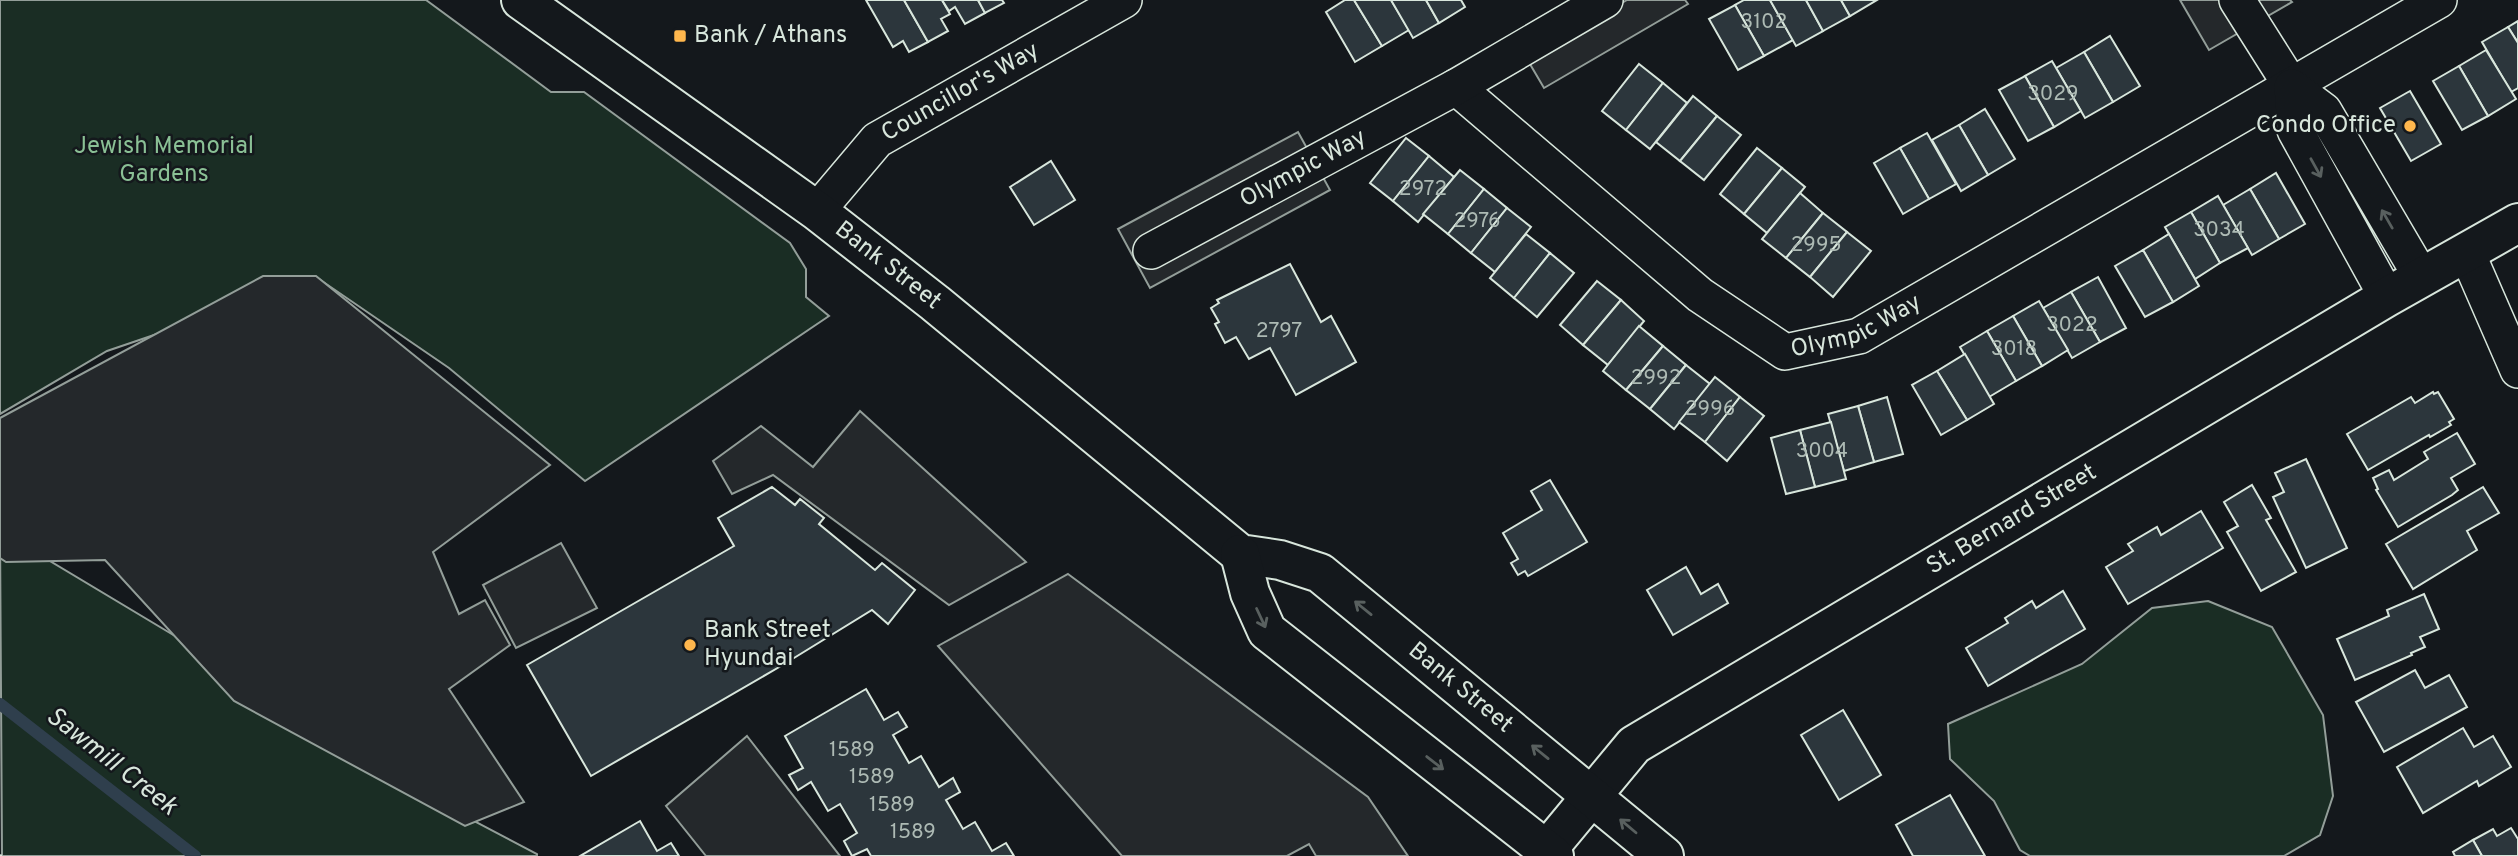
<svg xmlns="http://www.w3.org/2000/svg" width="2518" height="856" font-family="Overpass,sans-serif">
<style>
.green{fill:#1a2d24;stroke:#939e99;stroke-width:2}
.parking{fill:#24282b;stroke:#939e99;stroke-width:2}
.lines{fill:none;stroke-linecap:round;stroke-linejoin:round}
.stream{stroke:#2f3f4d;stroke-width:12}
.building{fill:#2c363c;stroke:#d8e6dc;stroke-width:2}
.minor-casing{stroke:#d8e6dc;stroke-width:38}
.tertiary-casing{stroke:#d8e6dc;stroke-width:42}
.primary-casing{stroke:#d8e6dc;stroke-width:42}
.minor{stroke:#14181c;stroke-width:35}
.tertiary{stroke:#14181c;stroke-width:38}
.primary{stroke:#14181c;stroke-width:38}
.fence{stroke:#d8e6dc;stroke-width:2;stroke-dasharray:9 3.5;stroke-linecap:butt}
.oneway{stroke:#59605f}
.poi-dot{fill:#ffb74d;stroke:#14181c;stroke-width:2.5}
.labels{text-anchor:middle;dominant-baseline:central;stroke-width:5;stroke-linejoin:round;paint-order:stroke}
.number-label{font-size:21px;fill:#adbab4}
.poi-label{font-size:24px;fill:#d8e6dc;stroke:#14181c;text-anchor:start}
.street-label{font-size:24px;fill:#d8e6dc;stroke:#14181c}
.park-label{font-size:24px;fill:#8ac095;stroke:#14181c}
.water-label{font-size:26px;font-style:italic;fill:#d8e6dc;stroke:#14181c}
</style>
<rect width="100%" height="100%" fill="#14181c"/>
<g class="green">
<path d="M0 0H426L551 92H584L790 243 806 269V297L829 316 585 481 449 368 319 279 107 351 0 414Z"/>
<path d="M0 531 175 636 259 708 537 854V856H2Z"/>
<path d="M2208 601 2272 627 2323 715 2333 796 2320 835 2284 856H2030L2020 850 1994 801 1950 759 1948 724 2082 664 2152 608Z"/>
</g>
<g class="parking">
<path d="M1627 0H1685L1688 4 1544 88 1527 59Z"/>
<path d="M2180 0H2290L2292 2 2209 50Z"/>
<path d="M1298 132 1330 190 1150 288 1118 229Z"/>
<path d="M263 276H316L550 465 433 552 459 614 485 600 510 645 449 689 524 802 465 826 234 701 105 560 6 562 0 558V418Z"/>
<path d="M860 411 1026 562 949 605 773 475 732 494 713 461 761 426 813 467Z"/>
<path d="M561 543 597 608 516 648 483 585Z"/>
<path d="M1068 574 1368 797 1408 856H1316L1309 844 1287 856H1122L938 646Z"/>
<path d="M747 736 840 856H706L666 806Z"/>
</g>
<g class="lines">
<path class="stream" d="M0 704 195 856"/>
</g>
<g class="building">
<path d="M866 0H904L928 42 909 52 903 41 893 47Z"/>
<path d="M904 0H942L950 14 941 19 948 31 928 42Z"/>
<path d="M942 0H978L985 13 965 24 955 7 949 11Z"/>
<path d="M978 0H1002L1004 3 985 13Z"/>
<path d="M1345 0H1354L1382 46 1355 62 1326 12Z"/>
<path d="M1354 0H1391L1409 30 1382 46Z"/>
<path d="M1391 0H1426L1439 23 1413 38Z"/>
<path d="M1426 0H1461L1465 7 1439 23Z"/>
<path d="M1744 0H1770L1793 40 1764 56 1735 5Z"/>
<path d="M1770 0H1806L1823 31 1796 46Z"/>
<path d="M1806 0H1841L1850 16 1823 31Z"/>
<path d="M1841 0H1877L1850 16Z"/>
<path d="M1735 5 1764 56 1738 70 1709 19Z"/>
<path d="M2518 21V43L2508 27Z"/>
<path d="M2508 27 2518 43V88L2511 92 2482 42Z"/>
<path d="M2110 36 2140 86 2113 102 2084 52Z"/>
<path d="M2486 50 2516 99 2488 116 2459 66Z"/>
<path d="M2084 52 2113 102 2085 118 2056 68Z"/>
<path d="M2052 61 2081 111 2054 127 2025 76Z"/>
<path d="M1639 64 1663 83 1626 130 1602 111Z"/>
<path d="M2459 66 2488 116 2462 130 2433 81Z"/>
<path d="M2025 76 2054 127 2028 141 1999 90Z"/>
<path d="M1663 83 1687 103 1650 149 1626 130Z"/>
<path d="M2410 91 2441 144 2411 161 2380 108Z"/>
<path d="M1693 96 1717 116 1680 161 1656 142Z"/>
<path d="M1985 109 2015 159 1988 175 1959 125Z"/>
<path d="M1717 116 1741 135 1704 180 1680 161Z"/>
<path d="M1959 125 1988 175 1961 191 1932 140Z"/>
<path d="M1927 133 1956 184 1929 199 1900 148Z"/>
<path d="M1406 138 1429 156 1393 201 1370 183Z"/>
<path d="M1757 148 1782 168 1744 214 1720 194Z"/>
<path d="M1900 148 1929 199 1903 214 1874 163Z"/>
<path d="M1429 156 1454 177 1418 222 1393 201Z"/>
<path d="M1051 161 1075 200 1034 225 1010 187Z"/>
<path d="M1782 168 1805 187 1767 233 1744 214Z"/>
<path d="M1460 170 1484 189 1448 234 1423 214Z"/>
<path d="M2276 173 2305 224 2279 239 2250 189Z"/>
<path d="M1484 189 1507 208 1471 253 1448 234Z"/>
<path d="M2250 189 2279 239 2252 255 2223 205Z"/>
<path d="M1800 193 1823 213 1786 258 1762 239Z"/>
<path d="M2218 196 2248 248 2220 263 2191 212Z"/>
<path d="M1507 208 1531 227 1495 272 1471 253Z"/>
<path d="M2191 212 2220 263 2195 279 2165 227Z"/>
<path d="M1823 213 1847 232 1810 277 1786 258Z"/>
<path d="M1847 232 1871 251 1833 297 1810 277Z"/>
<path d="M1526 234 1550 253 1514 298 1490 278Z"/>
<path d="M2169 234 2199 286 2173 302 2143 250Z"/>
<path d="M2143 250 2173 302 2145 317 2115 266Z"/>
<path d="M1550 253 1574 273 1537 317 1514 298Z"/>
<path d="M1290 264 1321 322 1331 316 1356 362 1296 395 1270 348 1249 359 1236 337 1225 343 1215 324 1219 322 1211 308 1219 303 1217 300Z"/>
<path d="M2098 277 2126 328 2100 342 2071 292Z"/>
<path d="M1597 281 1621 300 1583 345 1560 325Z"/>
<path d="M2071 292 2100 342 2072 358 2043 308Z"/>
<path d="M1621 300 1644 321 1608 365 1583 345Z"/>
<path d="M2039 301 2068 350 2042 366 2013 316Z"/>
<path d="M2013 316 2042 366 2016 381 1987 331Z"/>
<path d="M1639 326 1663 346 1626 390 1603 371Z"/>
<path d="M1987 331 2016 381 1989 397 1960 347Z"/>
<path d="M1663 346 1686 365 1650 409 1626 390Z"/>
<path d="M1965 354 1994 404 1967 420 1937 371Z"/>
<path d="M1686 365 1710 384 1674 429 1650 409Z"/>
<path d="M1937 371 1967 420 1941 435 1912 385Z"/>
<path d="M1715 377 1740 397 1705 442 1679 422Z"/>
<path d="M2433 392 2434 394 2438 392 2454 419 2449 422 2451 425 2430 437 2429 435 2368 470 2347 434 2411 397 2415 403Z"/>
<path d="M1740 397 1764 416 1727 461 1705 442Z"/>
<path d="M1887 397 1903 454 1874 462 1858 406Z"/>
<path d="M1858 406 1874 462 1844 471 1828 414Z"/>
<path d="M1831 422 1846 479 1815 487 1800 430Z"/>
<path d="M1800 430 1815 487 1786 494 1771 438Z"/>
<path d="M2457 433 2475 464 2451 478 2458 490 2452 495 2398 527 2376 490 2378 489 2373 478 2389 470 2394 480 2428 459 2424 452Z"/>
<path d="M2306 459 2347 548 2306 568 2273 497 2284 492 2275 473Z"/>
<path d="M1550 480 1587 542 1528 576 1525 571 1518 575 1511 563 1518 559 1503 533 1542 510 1531 491Z"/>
<path d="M2252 485 2271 518 2266 520 2296 572 2261 591 2227 532 2238 526 2224 502Z"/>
<path d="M772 487 795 505 800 499 824 518 819 524 875 570 882 563 915 590 888 624 872 610 781 666 591 776 527 665 734 546 718 518Z"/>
<path d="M2483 487 2499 513 2467 531 2477 550 2413 589 2386 544Z"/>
<path d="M2201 511 2223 548 2128 604 2106 567 2133 551 2128 544 2157 527 2161 535Z"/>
<path d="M1686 567 1701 594 1718 584 1728 603 1673 635 1647 590Z"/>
<path d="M2063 591 2085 629 1988 686 1966 648 2008 623 2005 618 2032 601 2036 608Z"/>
<path d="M2424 594 2439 629 2420 637 2425 647 2411 653 2412 655 2355 680 2337 639 2389 616 2387 610Z"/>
<path d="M2415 670 2425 688 2449 675 2467 707 2384 752 2356 702Z"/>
<path d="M866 689 884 720 898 712 907 727 893 735 909 763 921 756 939 787 953 778 960 792 946 800 963 829 975 822 992 851 1006 843 1014 856H871L867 849 852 856 844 841 857 833 840 804 828 811 811 782 798 790 789 775 803 768 785 736Z"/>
<path d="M1843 710 1881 775 1839 800 1801 735Z"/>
<path d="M2463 728 2474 747 2493 736 2511 767 2479 786 2477 781 2423 813 2397 767Z"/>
<path d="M1950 795 1985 856H1913L1896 825Z"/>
<path d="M640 821 657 851 671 843 679 856H580Z"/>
<path d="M2511 828 2518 839V856H2482L2473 840 2493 829 2497 836Z"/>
<path d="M2473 840 2482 856H2455L2453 852Z"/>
</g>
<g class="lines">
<defs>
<g id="minor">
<path d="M2237 0 2292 87"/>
<path id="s1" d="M1456 87 1700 295 1785 352 1859 336 2439 0"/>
<path id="s2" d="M817 211 877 140 1124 0"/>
<path id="s3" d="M1151 251 1456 87 1605 0"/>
<path d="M2467 253 2518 370"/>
<path d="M2387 297 2295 130 2292 87 2324 111 2422 278"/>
</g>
<g id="tertiary">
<path id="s4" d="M1542 856 1634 745 2387 297 2518 223"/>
</g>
<g id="primary">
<path id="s5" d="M521 0 817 211 935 303 1240 554 1280 560 1320 573 1664 856"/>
<path d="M1240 554 1250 593 1267 631 1554 856"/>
</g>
</defs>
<use href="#minor" class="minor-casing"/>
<use href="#tertiary" class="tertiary-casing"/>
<use href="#primary" class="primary-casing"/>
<use href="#minor" class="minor"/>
<use href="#tertiary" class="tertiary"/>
<use href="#primary" class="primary"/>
<path class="fence" d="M0 855 2 856"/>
</g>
<defs><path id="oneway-shaft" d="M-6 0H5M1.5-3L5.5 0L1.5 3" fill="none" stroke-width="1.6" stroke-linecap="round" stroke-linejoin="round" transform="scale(1.75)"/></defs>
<g class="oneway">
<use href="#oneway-shaft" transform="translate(2316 168) rotate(61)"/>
<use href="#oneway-shaft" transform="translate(2387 219) rotate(-120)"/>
<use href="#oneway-shaft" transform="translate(1363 608) rotate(-141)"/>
<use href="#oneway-shaft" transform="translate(1261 618) rotate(65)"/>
<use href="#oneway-shaft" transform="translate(1540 752) rotate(-141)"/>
<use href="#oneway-shaft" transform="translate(1435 763) rotate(38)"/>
<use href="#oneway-shaft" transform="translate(1628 826) rotate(-140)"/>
</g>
<g class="poi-dot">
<rect x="673" y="29" width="14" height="14" rx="3.5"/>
<circle cx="2410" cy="126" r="7"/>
<circle cx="690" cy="645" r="7"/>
</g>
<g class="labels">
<g class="number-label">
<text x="1764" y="22">3102</text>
<text x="2053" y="94">3029</text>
<text x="1423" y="189">2972</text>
<text x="1477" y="221">2976</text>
<text x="2219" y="230">3034</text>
<text x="1816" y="245">2995</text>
<text x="2072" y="325">3022</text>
<text x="1279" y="331">2797</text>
<text x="2014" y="349">3018</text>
<text x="1656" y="378">2992</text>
<text x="1710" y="409">2996</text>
<text x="1822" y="451">3004</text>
<text x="852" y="750">1589</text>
<text x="872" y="777">1589</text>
<text x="892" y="805">1589</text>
<text x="913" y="832">1589</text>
</g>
<g class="poi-label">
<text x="694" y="36">Bank / Athans</text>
<text x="2396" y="126" text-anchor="end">Condo Office</text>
<text x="704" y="631">Bank Street<tspan x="704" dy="28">Hyundai</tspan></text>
</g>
<g class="street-label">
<text stroke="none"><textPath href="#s2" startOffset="189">Councillor's Way</textPath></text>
<text stroke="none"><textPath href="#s3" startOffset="173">Olympic Way</textPath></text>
<text stroke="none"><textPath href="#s5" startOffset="453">Bank Street</textPath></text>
<text stroke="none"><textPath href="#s1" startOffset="499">Olympic Way</textPath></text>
<text stroke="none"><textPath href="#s4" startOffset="584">St. Bernard Street</textPath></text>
<text stroke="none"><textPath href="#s5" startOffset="1172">Bank Street</textPath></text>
</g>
<g class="park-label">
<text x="164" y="147">Jewish Memorial<tspan x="164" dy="28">Gardens</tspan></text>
</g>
<g class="water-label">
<text transform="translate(111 762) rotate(38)">Sawmill Creek</text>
</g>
</g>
</svg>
